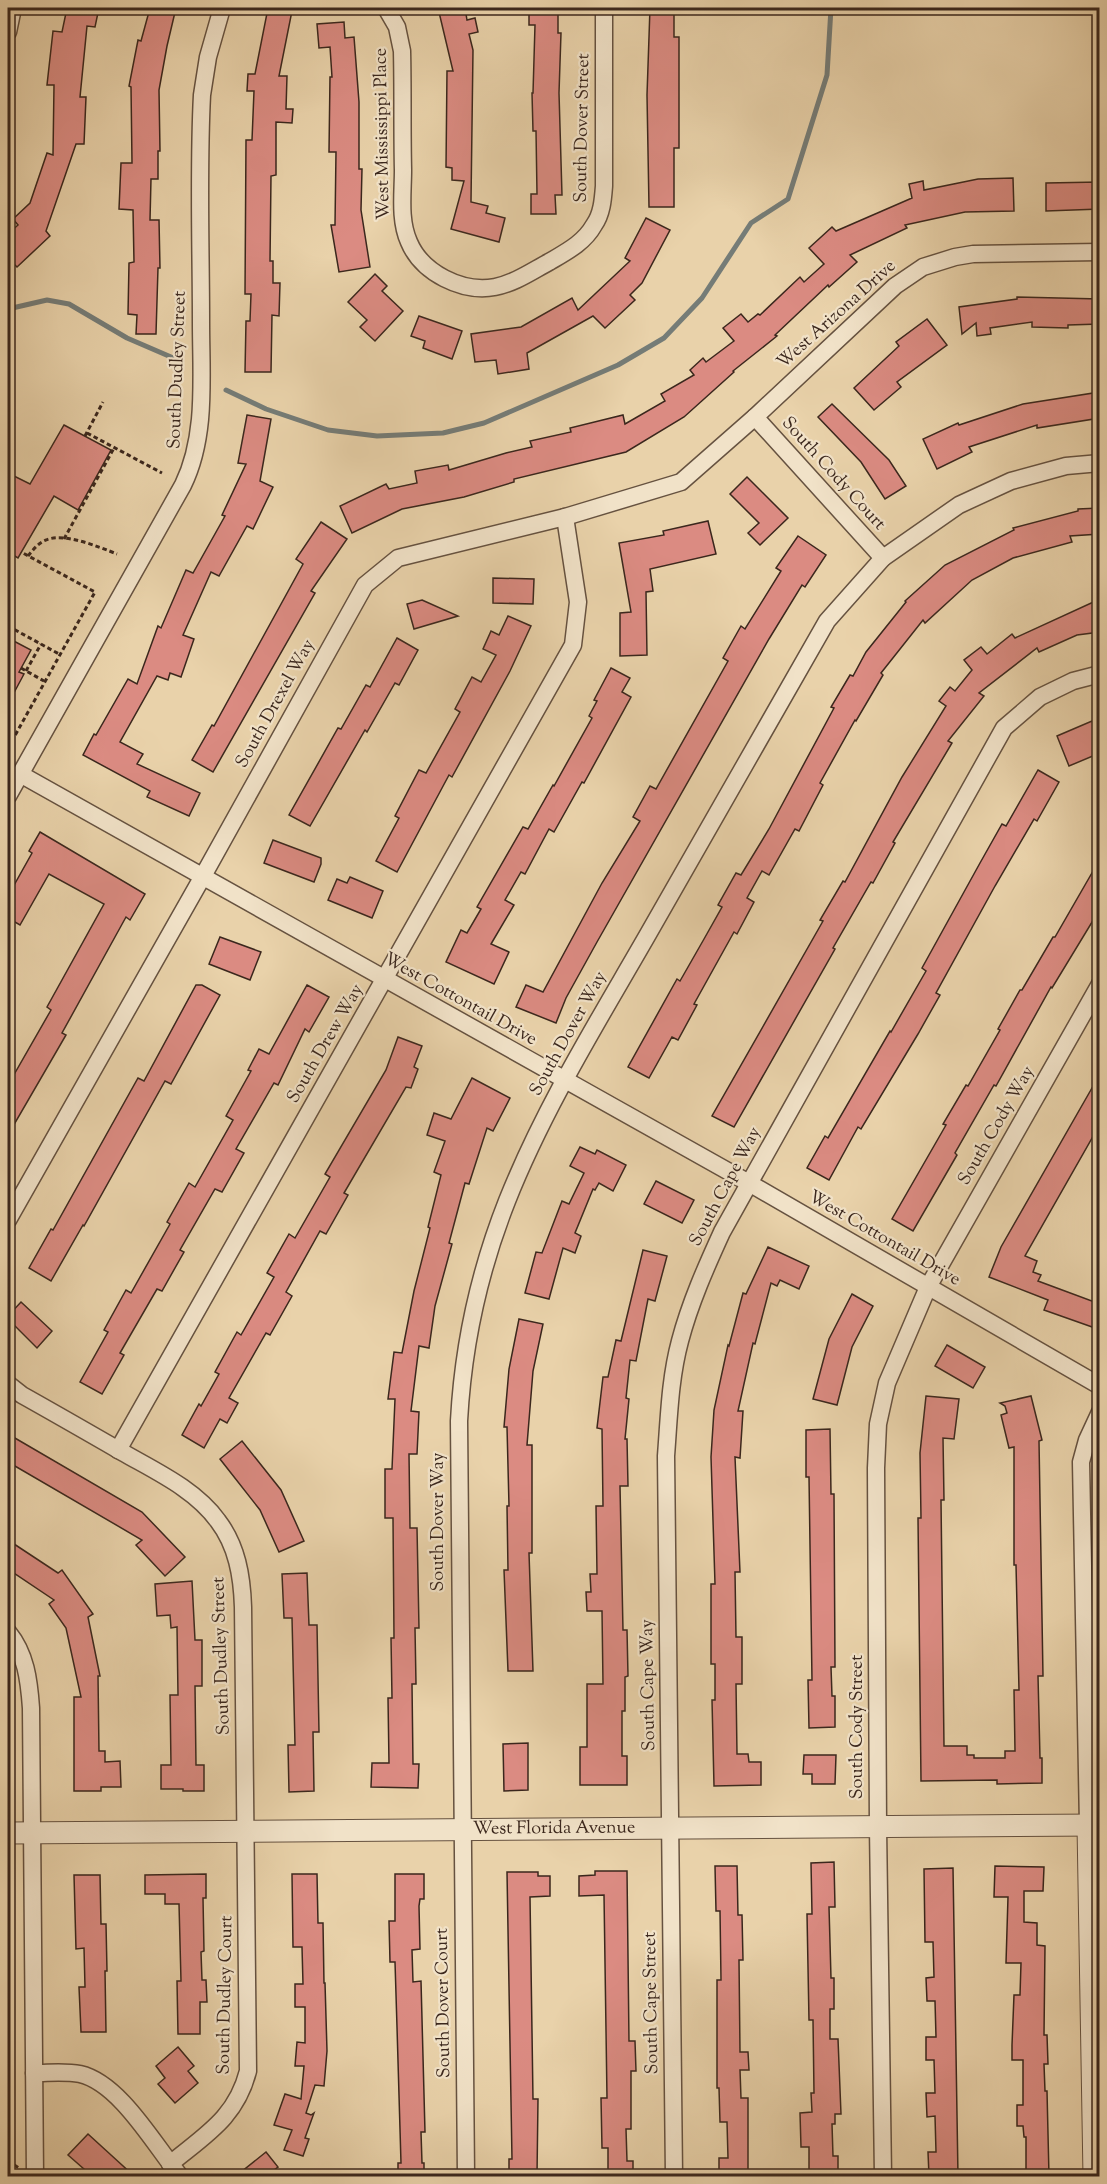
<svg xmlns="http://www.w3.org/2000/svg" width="1107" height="2184" font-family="'Sorts Mill Goudy',serif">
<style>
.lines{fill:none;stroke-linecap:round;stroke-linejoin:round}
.stream{stroke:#757c77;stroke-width:5}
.building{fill:#db8b82;stroke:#3b271d;stroke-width:1.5}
.minor-casing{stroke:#665240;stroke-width:19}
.tertiary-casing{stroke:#665240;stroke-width:23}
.path{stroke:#3b271d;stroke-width:3;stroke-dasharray:4.5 3;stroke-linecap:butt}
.minor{stroke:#f1e2c8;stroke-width:16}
.tertiary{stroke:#f1e2c8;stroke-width:21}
.labels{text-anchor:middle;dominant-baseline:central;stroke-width:4.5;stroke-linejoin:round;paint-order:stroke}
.street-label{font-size:18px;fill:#3b271d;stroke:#f1e2c8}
</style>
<rect width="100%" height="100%" fill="#e9d2aa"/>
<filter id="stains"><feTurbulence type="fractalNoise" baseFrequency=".00333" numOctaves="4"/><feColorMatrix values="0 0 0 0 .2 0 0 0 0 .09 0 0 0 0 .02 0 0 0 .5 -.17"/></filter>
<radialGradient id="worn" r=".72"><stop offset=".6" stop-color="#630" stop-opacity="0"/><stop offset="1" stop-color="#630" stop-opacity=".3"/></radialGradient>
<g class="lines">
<g class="stream">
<path d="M8 309 47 300 69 304 127 338 178 360"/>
<path d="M226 390 266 409 328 430 377 436 443 433 484 423 618 365 664 338 702 298 751 223 788 199 827 75 831 8"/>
</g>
</g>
<g class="building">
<path d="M67 8H99L95 27 87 26 80 97H86L84 144H76L46 231 50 236 17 267 8 258V234L18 225 13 219 30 203 47 153 53 155 54 85H47L53 31 62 32Z"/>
<path d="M150 8H176L167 46 159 90 160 151H158V179H151L150 220H159L160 268H158L156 334H136L137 315 128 314 129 263 134 262 133 210 119 209 121 163H132L131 87 129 86 138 40 141 41Z"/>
<path d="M268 8 292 11 279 76H287L286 109H293L292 123 276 122V175L271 176 270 261H273V283H280L279 316 272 315 271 372H245L246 321H250L251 294H245L246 140H252L254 91H247L248 74H255Z"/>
<path d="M438 8H465L467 20 475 18 478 32 469 34 473 50 471 202 488 206 486 213 505 218 499 242 451 229 464 181 452 180V168L446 167 447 71H453Z"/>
<path d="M529 8H558V33H561L559 93 562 195H555L556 214H531V194H537L536 131H533L532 93H533L535 25H529Z"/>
<path d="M650 8H674V37H679V148H674V207H649L647 95Z"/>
<path d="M344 22 345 38 354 37 359 102V169H362L361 210 370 267 339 272 331 225H335L336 152H329L330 77H332L330 47 319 48 317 24Z"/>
<path d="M1013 178 1014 211 965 212 905 225 907 228 850 255 857 262 829 287 828 285 775 335 777 336 733 371 734 372 684 417 626 452 514 479V482L464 497 402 509 352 533 340 506 386 484 389 489 417 483 415 471 448 465 449 470 506 453 532 447 530 441 571 432 570 428 623 415 625 424 665 401 661 394 694 375 690 370 703 358 706 362 734 341 723 328 741 314 748 322 758 314 760 315 800 277 804 282 824 264 809 248 832 227 836 231 912 198 909 184 923 181 924 190 978 179Z"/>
<path d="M1100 182V209L1046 211V183Z"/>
<path d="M646 218 670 230 642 283 630 295 635 300 605 328 593 316 527 353 529 369 498 374 496 360 475 362 471 334 521 327 572 298 578 310 630 261 625 258Z"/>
<path d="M375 274 387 286 382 291 403 311 375 341 360 327 367 320 348 302Z"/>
<path d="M1017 297 1100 299V324L1068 325V328L1032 327V322L990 328 991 334 977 336 976 323 962 334 959 307 1017 299Z"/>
<path d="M419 316 462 331 452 359 423 348 425 341 411 336Z"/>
<path d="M927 319 947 345 897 382 901 387 874 410 854 388 899 346 896 342Z"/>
<path d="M1100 392V418L1037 428V425L969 447 972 452 937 469 923 439 958 423 959 425 1023 404Z"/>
<path d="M832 404 889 460 906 486 885 499 861 462 818 417Z"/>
<path d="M247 415 271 419 260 481 273 487 253 529 247 526 219 576 211 572 183 635 194 639 181 677 170 673 168 680 157 676 120 742 143 754 137 764 200 793 189 816 147 797 150 791 83 755 94 734 96 735 128 679 137 684 158 626 161 628 186 570 193 573 225 516 222 515 246 464 238 463Z"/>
<path d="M64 425 111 450 78 510 54 496 18 558 8 552V473L30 484Z"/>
<path d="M747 477 788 518 760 545 748 533 759 523 730 494Z"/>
<path d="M1100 508V534L1070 536 1072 542 1013 558 972 580 925 623 923 620 881 673 883 675 856 721 855 720 820 783 823 785 799 831 795 829 769 875 762 871 747 898 754 902 737 934 734 932 694 1004 697 1005 678 1040 672 1037 649 1078 628 1067 677 979 680 981 704 939 722 907 718 905 736 873 741 875 769 829 834 708 831 707 850 675 853 676 866 652 906 602 905 601 945 565 1014 530 1013 528 1078 511V509Z"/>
<path d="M708 521 716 554 650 569 653 591 646 592 647 655 620 656V613L631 612 619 543 664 535 663 531Z"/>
<path d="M321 522 347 539 311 591 315 593 213 772 192 760 212 725 214 726 303 564 296 559Z"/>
<path d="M798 536 826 555 805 587 802 585 769 639 597 942 566 998 556 1023 516 1007 526 985 543 992 602 883 640 821 633 817 650 786 656 789 728 661 723 658 741 626 745 629 781 571 776 568Z"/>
<path d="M493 578 534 579 533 604 493 603Z"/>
<path d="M1100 599V632L1077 635 1039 652 1037 648 979 693 984 696 948 741 952 743 893 842 895 843 873 883 871 882 833 948 835 949 734 1127 712 1116 823 921 820 920 843 881 845 882 902 777 946 706 939 701 950 687 955 691 972 670 964 660 981 647 987 654 1012 634 1015 638Z"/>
<path d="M422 600 458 616 414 629 407 604Z"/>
<path d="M508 616 531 626 510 671 452 777 449 775 397 872 376 861 399 818 395 816 419 770 426 773 460 712 455 709 472 677 481 682 496 655 483 649 491 631 499 635Z"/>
<path d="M8 638 31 650 19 672 24 674 8 704Z"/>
<path d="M397 638 418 650 399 685 395 683 367 732 365 730 310 826 289 815 338 728 341 729 366 685 370 687Z"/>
<path d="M611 668 630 678 622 692 631 697 584 783 582 782 554 832 549 829 525 874 521 872 505 900 514 905 491 944 509 952 494 984 446 962 461 930 467 933 481 909 477 907 523 827 528 829 553 785 554 786 592 718 589 716 597 701 594 700Z"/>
<path d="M1092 721 1100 739V753L1069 766 1057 736Z"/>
<path d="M1038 770 1059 782 1037 821 1034 819 995 886 936 993 940 995 918 1034 861 1129 858 1127 829 1180 807 1168 825 1136 828 1138 890 1031 891 1032 926 971 922 968 980 863 1002 824 1006 826Z"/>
<path d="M40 832 145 894 130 920 126 917 62 1033 66 1035 8 1135V1076L12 1078 51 1010 47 1007 104 904 49 874 20 925 8 918V896L32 853 29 851Z"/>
<path d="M273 840 321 858V864L314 882 264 863Z"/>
<path d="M1100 859V909L1052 988 1051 987 996 1086 994 1085 955 1153 957 1155 913 1231 892 1219 946 1125 943 1124 966 1085 968 1086 1000 1030 998 1029 1020 990H1022L1053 937H1055Z"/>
<path d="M350 877 383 891 372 918 328 900 337 879 347 883Z"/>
<path d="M220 937 261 952 250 980 209 964Z"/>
<path d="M196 985H202L220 995 171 1084 165 1081 84 1226 83 1225 51 1281 29 1268 51 1229 53 1230 138 1078 144 1081Z"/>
<path d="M307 985 329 997 309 1032 305 1029 278 1085 274 1083 236 1149 244 1153 222 1192 215 1189 180 1250 184 1252 162 1291 157 1289 120 1353 124 1355 102 1394 80 1382 108 1332 104 1330 126 1290 131 1293 170 1224 167 1222 189 1183 195 1187 233 1120 226 1116 251 1071 248 1070 259 1049 269 1054Z"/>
<path d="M398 1037 422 1046 414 1067 418 1069 411 1088 406 1087 344 1193 348 1195 326 1234 320 1231 286 1292 292 1296 270 1335 266 1333 229 1398 238 1403 227 1423 220 1419 204 1448 182 1435 199 1404 201 1406 219 1374 215 1372 237 1332 241 1335 274 1277 267 1273 289 1234 295 1238 330 1177 325 1174 386 1070Z"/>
<path d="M1100 1074V1124L1025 1256 1037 1261 1033 1272 1041 1275 1038 1281 1100 1304V1315L1095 1328 1044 1310 1048 1300 989 1277 1001 1247Z"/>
<path d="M472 1078 510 1098 493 1131 487 1128 469 1184 465 1183 449 1243 452 1244 435 1306 429 1348 419 1346 411 1411 419 1412 417 1454H409L410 1528H417L419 1628H415L416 1684H412L413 1764H419L418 1788 371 1787 372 1763H389L388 1698H392L391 1638H394L393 1518H385V1469H392L395 1399H388L394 1352 402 1353 414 1291 430 1228 428 1227 441 1175 434 1172 445 1141 427 1135 434 1113 451 1119Z"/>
<path d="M580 1147 595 1154 597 1150 626 1165 613 1191 599 1183 595 1190 593 1189 575 1233 581 1236 575 1253 563 1248 549 1299 525 1293 536 1252 542 1253 562 1201 569 1204 584 1173 570 1166Z"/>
<path d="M656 1181 694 1200 682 1223 644 1204Z"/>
<path d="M768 1247 809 1266 799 1289 780 1280 777 1286 771 1283 755 1344 753 1343 738 1411H743L740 1458 735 1457 740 1572H735L736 1637H742V1684H736L737 1754H748L749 1762H761V1785L714 1786 712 1700H715V1664H711V1584H715L711 1457 714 1410 728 1345 729 1346 743 1293 746 1294Z"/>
<path d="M643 1250 667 1256 655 1301 648 1299 636 1361 630 1360 626 1398 629 1399 625 1439H627L628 1486H620L623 1630H627L628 1676 625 1677V1711H622V1756H627V1785H580V1747H587V1684H603L602 1611H587L586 1592H591L590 1574H597L596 1506H603L602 1429 597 1428 603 1377H608L616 1340 621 1341Z"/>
<path d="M852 1294 873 1306 852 1347 837 1405 813 1399 829 1339Z"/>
<path d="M21 1302 52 1331 37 1348 8 1319V1316Z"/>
<path d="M519 1319 543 1324 533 1371 527 1445H532V1553H529L533 1671H508L504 1570H508L507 1506H509L507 1427H504L509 1369Z"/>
<path d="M947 1345 985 1367 973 1388 935 1366Z"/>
<path d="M926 1396 959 1399 954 1439 943 1438 944 1500H941L944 1746H967V1755H974V1758H1005V1751H1015L1014 1690H1019L1016 1565H1014V1447L1009 1448 1001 1415 1007 1413 1005 1406 1000 1403 1031 1396 1042 1440 1039 1441 1043 1676H1038L1040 1758H1042V1783L997 1784V1780L921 1781 918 1518H921L920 1453Z"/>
<path d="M830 1429 831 1494H834L835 1667H831L832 1696H835V1727L809 1728 808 1680H812L809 1477H806V1430Z"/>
<path d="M8 1434 142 1512 185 1557 165 1576 136 1545 142 1540 8 1462Z"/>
<path d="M242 1441 281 1490 304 1541 279 1552 260 1510 220 1459Z"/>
<path d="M8 1540 58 1573 62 1570 93 1614 88 1617 100 1676H98L99 1751H105V1762L120 1761 121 1787H101V1791H74V1697H81L66 1628 49 1604 54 1600 8 1569Z"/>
<path d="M307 1573 309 1625H317L319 1732H313L314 1791 289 1792 288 1745H295L292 1618H284L282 1574Z"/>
<path d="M192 1581 195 1640H202V1686H195L196 1765H204V1791H183V1789H161V1765H171L170 1695H178L177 1627 171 1628 170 1615 157 1616 155 1584Z"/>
<path d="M528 1743V1790L504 1791 503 1744Z"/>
<path d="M804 1755H836L835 1784H812V1774H803Z"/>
<path d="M834 1862 835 1907H829L831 1978H834V2009H830V2039H838L841 2114H835V2124H832L833 2156H838V2176H809V2147H801L800 2113 812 2112 811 2093H814L813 2020H809L807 1914H812L811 1863Z"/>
<path d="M715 1866H737L738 1915H742L743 1960H739L740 2052H748L749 2070H740L741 2098H748V2176H719V2158H728L727 2122H720L719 2088H717V1980H721L720 1911H716Z"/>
<path d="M995 1866 1044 1867 1043 1891H1024V1922L1037 1923V1945L1045 1946 1044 2035H1047L1048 2064H1044L1045 2091H1047L1049 2176H1026V2137H1024L1023 2126H1017V2105H1023V2060H1012V2045L1014 1995H1020L1021 1963H1006L1008 1897H994Z"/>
<path d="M953 1868 958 2176H929L928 2152H936L935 2116 927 2117 926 2093H935L934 2060H926V2037H936L935 2001H927L926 1978 934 1977 933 1942H925L924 1869Z"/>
<path d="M595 1871H627L629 2041H635L636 2071H631V2129H626L627 2161H633V2176H608V2148H602L601 2098H607L604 1895 579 1896V1876L595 1875Z"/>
<path d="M507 1872H538V1876H550V1896L530 1897 533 2099H538L537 2176H509V2159H512Z"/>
<path d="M206 1874V1898H203L204 1951 201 1952 202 1980H206L207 2002H200V2034H178L177 1981H181L179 1904H165V1894H145V1875Z"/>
<path d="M292 1874H317L318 1923H323L324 1983H325L327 2051 324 2086 315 2085 306 2113 311 2115 314 2113 305 2138 309 2139 303 2156 284 2150 292 2130 274 2125 285 2094 301 2099 304 2066H295L297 2042 305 2043V2007H295V1984H303L302 1947H293Z"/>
<path d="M395 1874H424V1899H420L419 1906 420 1949 412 1950 413 1982 421 1981 425 2132H421L422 2163H424V2176H398V2163H401L397 2027 395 1962H390L389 1921H395Z"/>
<path d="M74 1875H100L101 1924H106L107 1971H105L106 2032H81L79 1987H85L84 1948 76 1949Z"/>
<path d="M178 2047 194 2066 188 2071 198 2083 175 2103 158 2084 165 2078 156 2066Z"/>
<path d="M88 2134 134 2176H92L68 2155Z"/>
<path d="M266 2152 278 2167 266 2176H236Z"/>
</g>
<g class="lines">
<defs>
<g id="minor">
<path d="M386 8 397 27 402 51C403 91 402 130 403 170 403 193 399 220 409 242 422 273 462 293 495 287 515 283 532 271 549 262 566 252 584 243 594 225 602 214 603 199 604 186V8"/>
<path d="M8 32 13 8"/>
<path d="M755 417 883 558"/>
<path d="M20 774 749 1183 1100 1386"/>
<path d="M8 796 183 485C207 436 201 377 201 323 201 247 198 171 202 95L208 57 222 8"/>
<path d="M8 1220 203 876 365 585 398 558 565 517 681 482 755 417 895 286 923 267 955 257 973 254 1100 252"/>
<path d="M8 1384 22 1395C56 1414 89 1433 122 1452 155 1471 195 1489 218 1521 237 1546 242 1576 243 1607L248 2071C236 2118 205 2135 170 2164"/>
<path d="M118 1450 573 645 578 602 565 517"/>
<path d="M8 1632C26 1654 29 1680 31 1708L35 2176"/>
<path d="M1088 1825 1081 1462 1087 1440 1100 1412"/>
<path d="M34 2073C49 2073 65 2071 80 2074 120 2083 155 2146 180 2176"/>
<path d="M466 2176 459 1421C463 1346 479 1272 507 1201 544 1108 597 1023 647 936 707 831 767 726 827 621L883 558 959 505 1011 481 1066 466 1100 463"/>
<path d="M674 2176 666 1456C669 1417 670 1378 680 1341 690 1303 706 1267 722 1232L1004 728 1040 697 1073 681 1100 674"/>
<path d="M883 2176 878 1827 876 1468 878 1424 887 1383 928 1287 1100 984"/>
</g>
<g id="tertiary">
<path d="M1088 1825 1094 2176"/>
<path id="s1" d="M8 1833 1100 1825"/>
</g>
</defs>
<use href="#minor" class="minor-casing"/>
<use href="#tertiary" class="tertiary-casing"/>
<g class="path">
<path d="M87 433 162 473"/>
<path d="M85 436 103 402"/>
<path d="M64 539 114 448"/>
<path d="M28 556C33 550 38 543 46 540 64 532 99 547 117 554"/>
<path d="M8 626 59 654"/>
<path d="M21 668 44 681"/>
<path d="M26 671 41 644"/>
<path d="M8 748 95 592 21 552"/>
<path d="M8 2161 19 2168"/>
</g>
<use href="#minor" class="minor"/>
<use href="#tertiary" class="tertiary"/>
</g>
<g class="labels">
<g class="street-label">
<text transform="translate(583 128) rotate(-89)">South Dover Street</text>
<text transform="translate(383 134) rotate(-91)">West Mississippi Place</text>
<text transform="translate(837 315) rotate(-42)">West Arizona Drive</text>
<text transform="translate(178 370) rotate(-88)">South Dudley Street</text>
<text transform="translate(833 474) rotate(48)">South Cody Court</text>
<text transform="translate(276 704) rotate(-61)">South Drexel Way</text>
<text transform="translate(460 1000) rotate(29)">West Cottontail Drive</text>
<text transform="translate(569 1034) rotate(-61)">South Dover Way</text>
<text transform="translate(326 1044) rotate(-60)">South Drew Way</text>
<text transform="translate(997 1126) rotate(-60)">South Cody Way</text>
<text transform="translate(726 1187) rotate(-62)">South Cape Way</text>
<text transform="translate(884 1239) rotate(30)">West Cottontail Drive</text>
<text transform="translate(439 1522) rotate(-90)">South Dover Way</text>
<text transform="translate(222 1656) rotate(-92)">South Dudley Street</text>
<text transform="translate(649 1685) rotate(-91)">South Cape Way</text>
<text transform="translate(858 1727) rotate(-90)">South Cody Street</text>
<text stroke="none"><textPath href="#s1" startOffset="546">West Florida Avenue</textPath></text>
<text transform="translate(226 1995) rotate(-89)">South Dudley Court</text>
<text transform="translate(444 2003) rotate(-91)">South Dover Court</text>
<text transform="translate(652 2003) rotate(-91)">South Cape Street</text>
</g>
</g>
<rect width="1107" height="2184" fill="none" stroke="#e9d2aa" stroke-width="30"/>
<rect x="9" y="9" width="1089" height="2166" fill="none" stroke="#3b271d" stroke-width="3"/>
<rect x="15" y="15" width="1077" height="2154" fill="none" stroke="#3b271d" stroke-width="1.5"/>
<rect width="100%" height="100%" filter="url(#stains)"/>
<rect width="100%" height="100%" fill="url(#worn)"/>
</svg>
